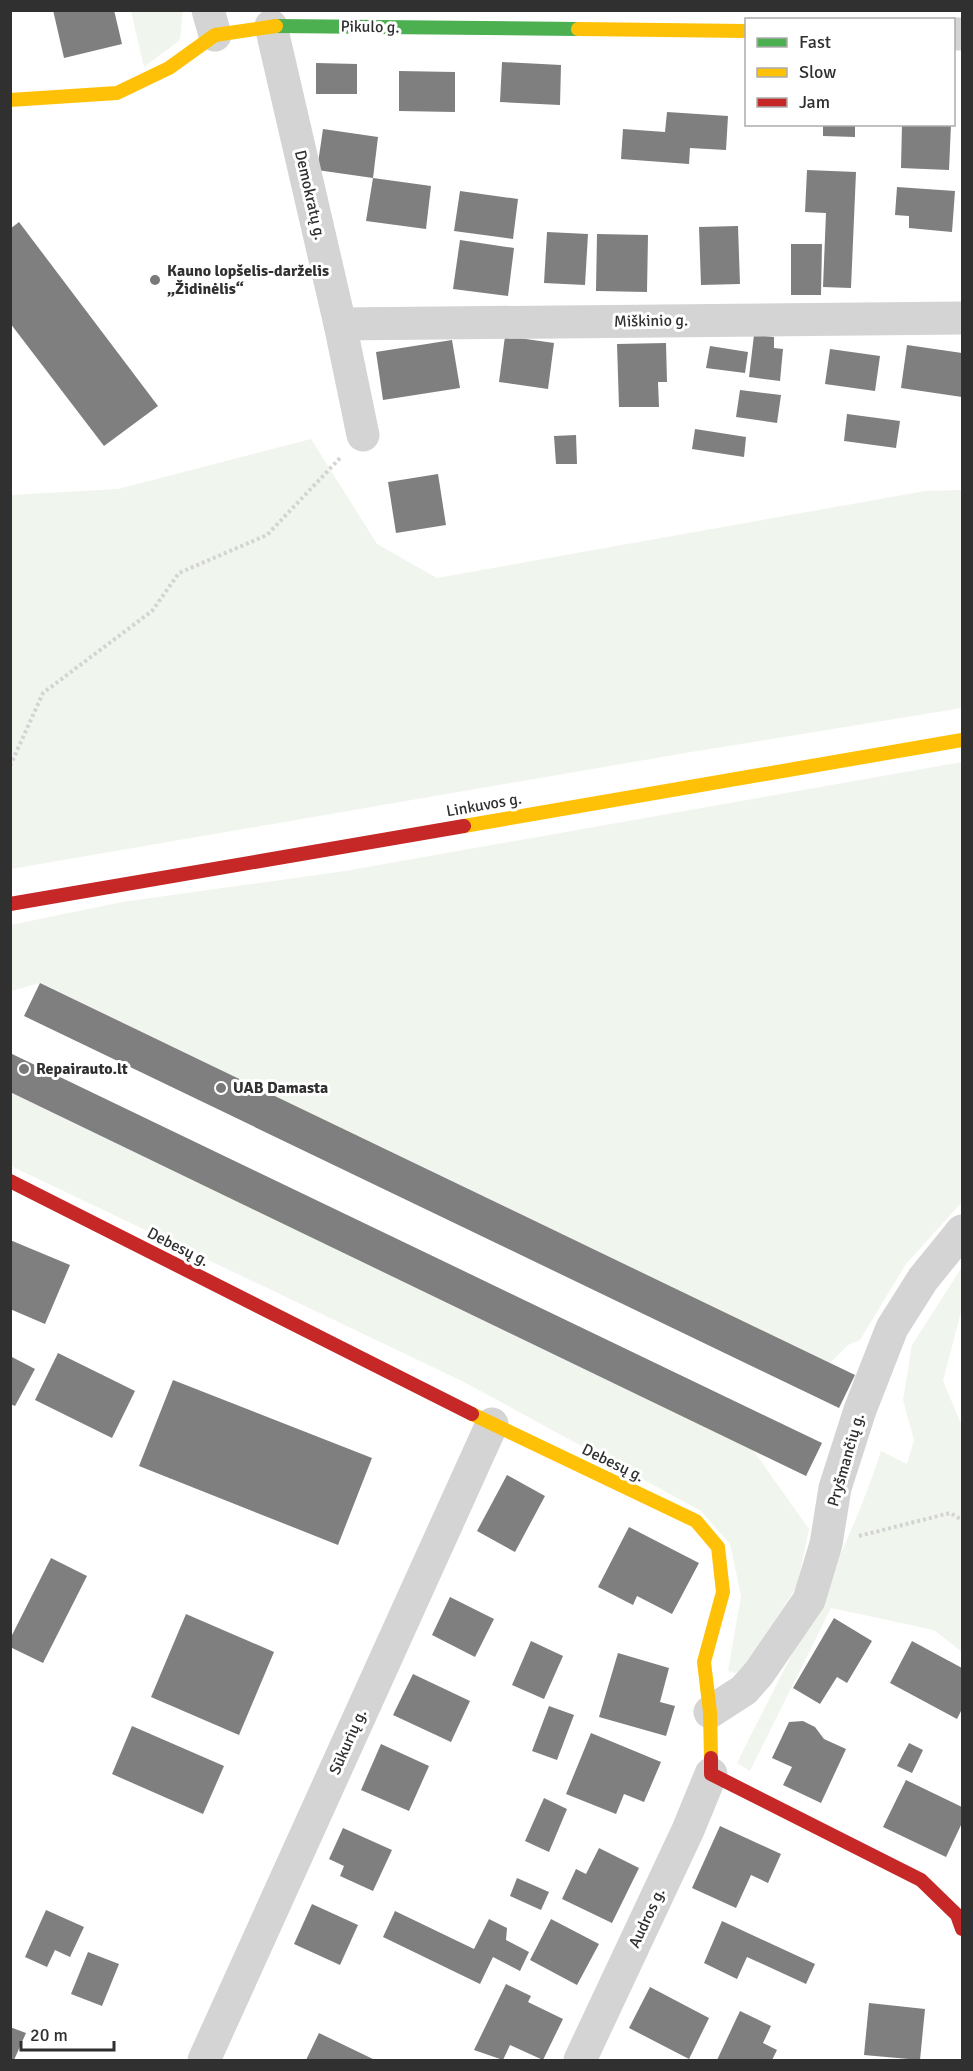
<svg xmlns="http://www.w3.org/2000/svg" width="973" height="2071" font-family="Signika,sans-serif">
<style>
.green{fill:#f0f5ed}
.building{fill:#7f7f7f}
.lines{fill:none;stroke-linecap:round;stroke-linejoin:round}
.path{stroke:#d4d4d4;stroke-width:4;stroke-dasharray:3 3;stroke-linecap:butt}
.street{stroke:#d4d4d4;stroke-width:33}
.fast{stroke:#4caf50;stroke-width:14}
.slow{stroke:#ffc107;stroke-width:14}
.jam{stroke:#c62828;stroke-width:14}
.poi-dot{fill:#787878;stroke:#fff;stroke-width:2}
.labels{text-anchor:middle;dominant-baseline:central;stroke-width:6;stroke-linejoin:round;paint-order:stroke}
.street-label{font-size:16px;fill:#303030;stroke:#fff}
.poi-label{font-size:16px;font-weight:bold;fill:#303030;stroke:#fff;text-anchor:start}
</style>
<rect width="100%" height="100%" fill="#fff"/>
<g class="green">
<path d="M183 10 180 40 144 67 131 11Z"/>
<path d="M311 439 377 544 437 578 925 491 962 490V708L685 753 11 869V495L118 489Z"/>
<path d="M962 762V1202L906 1264 860 1340 848 1345 830 1363 40 983 11 991V925L122 902 345 871Z"/>
<path d="M10 1092 753 1450 809 1529 797 1586 745 1667 735 1673 728 1671 741 1596 730 1544 701 1511 464 1382 11 1166Z"/>
<path d="M962 1267V1308L943 1381 962 1426V1652L934 1630 831 1608 750 1771 737 1763C787 1661 846 1559 881 1451L907 1464 914 1440 903 1400 912 1345Z"/>
</g>
<g class="building">
<path d="M53 10H114L122 44 64 58Z"/>
<path d="M502 62 561 65 560 105 500 102Z"/>
<path d="M316 63 357 64V94H316Z"/>
<path d="M399 71 455 72V112L399 111Z"/>
<path d="M667 112 728 116 726 150 690 148 689 164 621 159 623 129 665 132Z"/>
<path d="M823 124H855V137L823 136Z"/>
<path d="M902 124H951L949 170 901 168Z"/>
<path d="M323 129 378 137 373 178 317 170Z"/>
<path d="M807 170 856 172 851 288 823 287 826 213 805 212Z"/>
<path d="M373 178 431 186 426 229 366 221Z"/>
<path d="M897 187 955 191 952 232 909 228V216L895 215Z"/>
<path d="M460 191 518 199 513 239 454 231Z"/>
<path d="M19 222 158 406 104 446 10 323V229Z"/>
<path d="M738 226 740 284 701 285 699 227Z"/>
<path d="M547 232 588 234 585 285 544 283Z"/>
<path d="M597 234 648 235 647 292 596 291Z"/>
<path d="M460 240 514 248 508 296 453 289Z"/>
<path d="M791 244H822L821 295H791Z"/>
<path d="M754 335 774 337V348L783 349 780 381 749 377Z"/>
<path d="M505 336 554 343 548 389 499 382Z"/>
<path d="M452 340 460 388 383 400 376 352Z"/>
<path d="M666 343 667 382H658L659 407H619L617 344Z"/>
<path d="M907 345 962 353V397L901 388Z"/>
<path d="M710 346 748 352 745 373 706 368Z"/>
<path d="M830 349 880 356 875 391 825 384Z"/>
<path d="M740 390 781 395 777 423 736 417Z"/>
<path d="M847 414 900 421 896 448 844 441Z"/>
<path d="M695 429 746 437 744 457 692 449Z"/>
<path d="M576 435 577 464H556L554 436Z"/>
<path d="M438 474 446 525 396 533 388 482Z"/>
<path d="M40 983 855 1375 839 1408 24 1016Z"/>
<path d="M10 1053 822 1443 806 1476 10 1092Z"/>
<path d="M10 1240 70 1265 45 1324 10 1309Z"/>
<path d="M58 1353 135 1391 112 1438 35 1400Z"/>
<path d="M10 1356 35 1369 15 1406 10 1404Z"/>
<path d="M173 1380 372 1458 338 1545 139 1466Z"/>
<path d="M507 1475 545 1496 515 1552 477 1531Z"/>
<path d="M629 1527 699 1563 672 1614 637 1596 633 1605 598 1587Z"/>
<path d="M51 1558 87 1576 43 1663 10 1647V1639Z"/>
<path d="M450 1597 494 1619 475 1657 432 1635Z"/>
<path d="M186 1614 274 1652 239 1735 151 1697Z"/>
<path d="M834 1618 872 1641 847 1683 837 1677 820 1704 793 1688Z"/>
<path d="M531 1641 563 1656 544 1699 512 1685Z"/>
<path d="M912 1641 962 1668V1709L957 1719 890 1683Z"/>
<path d="M618 1653 669 1668 660 1702 675 1706 666 1736 599 1717Z"/>
<path d="M413 1674 470 1701 451 1742 393 1715Z"/>
<path d="M549 1706 574 1715 557 1760 532 1751Z"/>
<path d="M803 1721 815 1727 824 1739 846 1749 821 1803 783 1785 792 1767 772 1758 789 1722Z"/>
<path d="M132 1726 224 1766 203 1814 112 1774Z"/>
<path d="M591 1733 661 1762 644 1802 624 1794 616 1814 566 1794Z"/>
<path d="M909 1743 923 1750 912 1773 897 1766Z"/>
<path d="M381 1744 429 1766 409 1811 361 1790Z"/>
<path d="M906 1780 962 1807V1823L946 1857 883 1827Z"/>
<path d="M544 1798 567 1809 549 1852 525 1841Z"/>
<path d="M720 1826 781 1854 768 1883 751 1875 736 1908 692 1888Z"/>
<path d="M343 1828 392 1850 373 1891 340 1876 344 1866 329 1859Z"/>
<path d="M599 1848 639 1868 612 1923 562 1899 576 1869 586 1874Z"/>
<path d="M517 1878 549 1892 541 1910 510 1896Z"/>
<path d="M312 1904 358 1925 340 1965 294 1944Z"/>
<path d="M46 1910 84 1927 70 1957 55 1950 47 1967 25 1957Z"/>
<path d="M395 1911 474 1949 489 1919 507 1928 506 1940 529 1952 520 1971 493 1957 480 1984 383 1937Z"/>
<path d="M551 1919 599 1944 577 1985 530 1960Z"/>
<path d="M722 1921 815 1964 806 1984 747 1957 737 1979 704 1963Z"/>
<path d="M88 1952 119 1964 102 2006 71 1994Z"/>
<path d="M506 1984 531 1996 528 2002 563 2019 543 2060 510 2045 503 2060 474 2050Z"/>
<path d="M650 1987 709 2018 689 2059 629 2028Z"/>
<path d="M869 2003 925 2009 920 2060 864 2055Z"/>
<path d="M740 2011 771 2026 763 2043 777 2050 772 2060H717Z"/>
<path d="M10 2027 26 2033 14 2060H10Z"/>
<path d="M319 2033 375 2060H306Z"/>
</g>
<g class="lines">
<g class="path">
<path d="M10 766 43 693 152 611 179 573 267 535 341 457"/>
<path d="M859 1536 950 1513 962 1520"/>
</g>
<g class="street">
<path d="M208 10 215 35"/>
<path d="M271 26 340 324 363 435"/>
<path d="M954 34H962"/>
<path d="M340 324 962 318"/>
<path d="M710 1712 744 1690 759 1673 809 1600 826 1544 835 1488 860 1410 892 1328 923 1279 962 1231"/>
<path d="M204 2060 492 1424"/>
<path d="M580 2060 688 1830 711 1774"/>
</g>
<path class="fast" d="M276 26 578 29"/>
<g class="slow">
<path d="M578 29 746 31"/>
<path d="M10 100 117 93 169 68 215 35 276 26"/>
<path d="M464 826 962 740"/>
<path d="M472 1414 696 1521 718 1547 723 1592 704 1662 710 1712 711 1758"/>
</g>
<g class="jam">
<path d="M10 904 464 826"/>
<path d="M10 1181 472 1414"/>
<path d="M711 1758V1774L921 1880 957 1915 962 1929"/>
</g>
</g>
<g class="poi-dot">
<circle cx="155" cy="280" r="6"/>
<circle cx="24" cy="1069" r="6"/>
<circle cx="221" cy="1088" r="6"/>
</g>
<g class="labels">
<g class="street-label">
<text transform="translate(370 27) rotate(1)">Pikulo g.</text>
<text transform="translate(310 195) rotate(77)">Demokratų g.</text>
<text transform="translate(651 321) rotate(-1)">Miškinio g.</text>
<text transform="translate(484 805) rotate(-10)">Linkuvos g.</text>
<text transform="translate(178 1247) rotate(27)">Debesų g.</text>
<text transform="translate(846 1460) rotate(-74)">Pryšmančių g.</text>
<text transform="translate(613 1463) rotate(26)">Debesų g.</text>
<text transform="translate(348 1742) rotate(-66)">Sūkurių g.</text>
<text transform="translate(647 1918) rotate(-65)">Audros g.</text>
</g>
<g class="poi-label">
<text x="167" y="271">Kauno lopšelis-darželis<tspan x="167" dy="18">„Židinėlis“</tspan></text>
<text x="36" y="1069">Repairauto.lt</text>
<text x="233" y="1088">UAB Damasta</text>
</g>
</g>
<rect width="973" height="2071" fill="none" stroke="#303030" stroke-width="24"/>
<rect x="745" y="18" width="210" height="108" fill="#ffffff" stroke="#acacac" stroke-width="1.5"/>
<rect x="757" y="38" width="30" height="9" fill="#4caf50" stroke="#acacac" stroke-width="1.5"/>
<text x="799" y="48" font-size="18" fill="#303030">Fast</text>
<rect x="757" y="68" width="30" height="9" fill="#ffc107" stroke="#acacac" stroke-width="1.5"/>
<text x="799" y="78" font-size="18" fill="#303030">Slow</text>
<rect x="757" y="98" width="30" height="9" fill="#c62828" stroke="#acacac" stroke-width="1.5"/>
<text x="799" y="108" font-size="18" fill="#303030">Jam</text>
<path d="M21 2041v9h93v-9" fill="none" stroke="#303030" stroke-width="3"/>
<text x="30" y="2041" font-size="18" fill="#303030" stroke="#ffffff" stroke-width="4.5" paint-order="stroke">20 m</text>
</svg>
